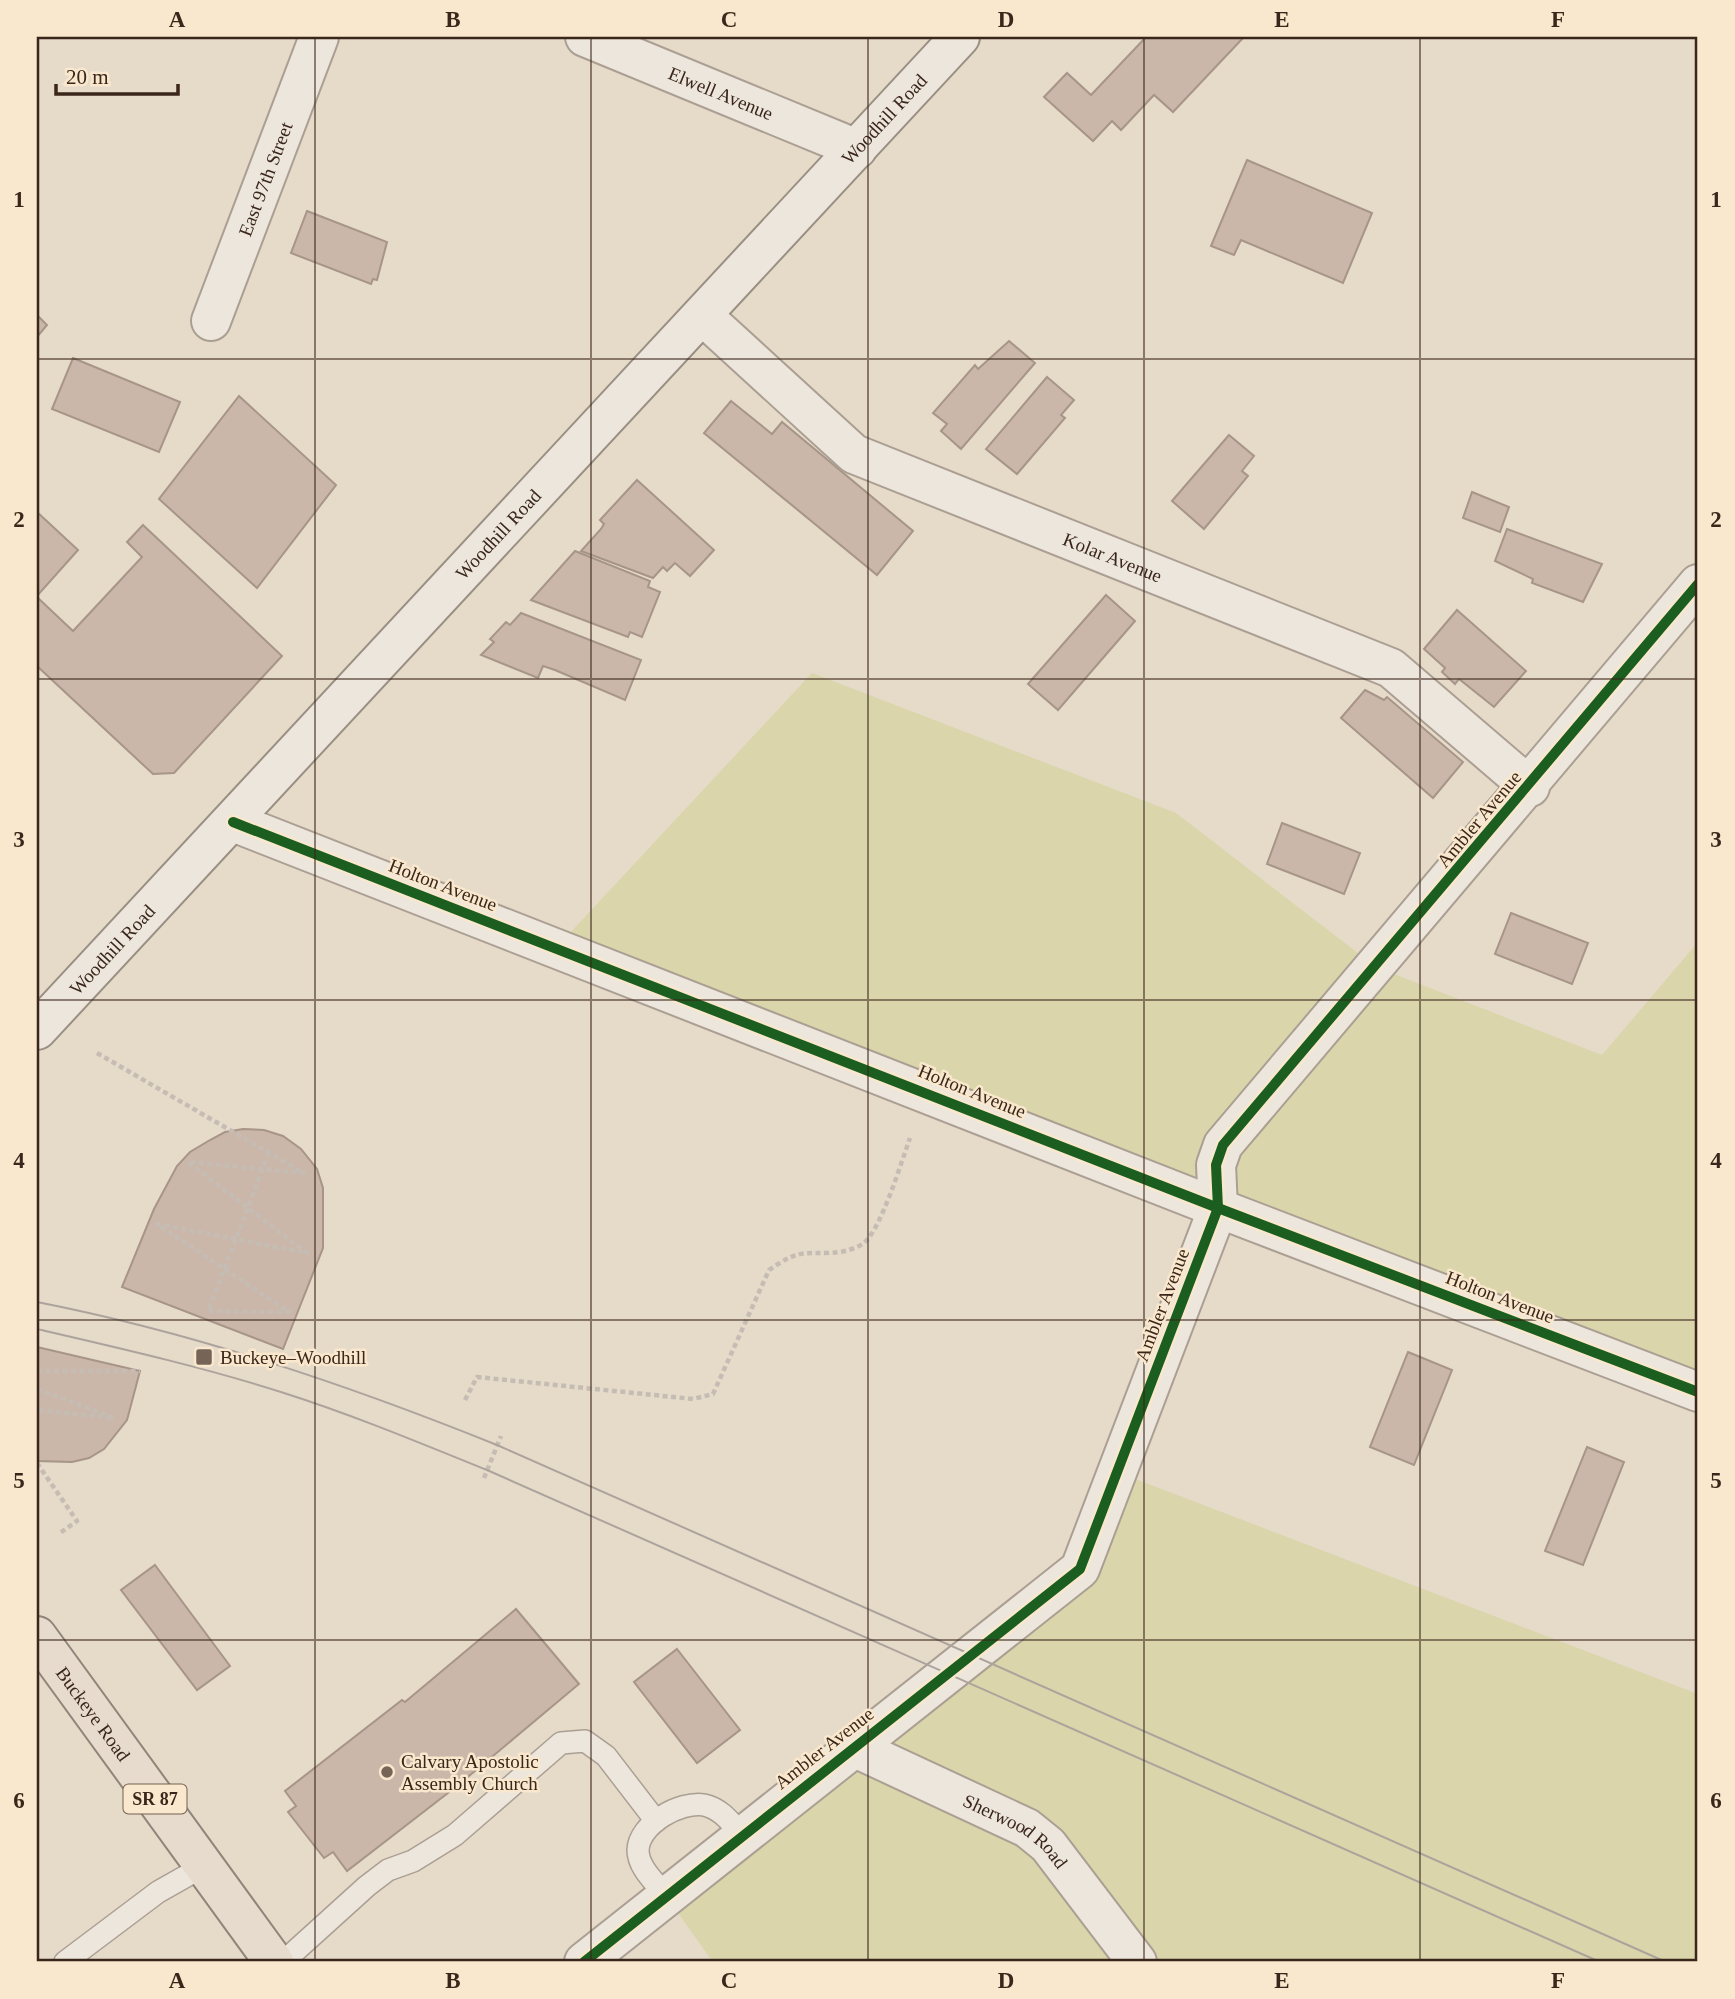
<svg xmlns="http://www.w3.org/2000/svg" width="1735" height="1999" font-family="Georgia,serif">
<style>
.green{fill:#dad5aa}
.building{fill:#cab7a9;stroke:#a69588;stroke-width:2}
.lines{fill:none;stroke-linecap:round;stroke-linejoin:round}
.service-casing{stroke:#ab9f93;stroke-width:24}
.minor-casing{stroke:#ab9f93;stroke-width:42}
.secondary-casing{stroke:#9a8f83;stroke-width:42}
.primary-casing{stroke:#90857a;stroke-width:42}
.path{stroke:#c5bcb3;stroke-width:4.5;stroke-dasharray:5 3.5;stroke-linecap:butt}
.service{stroke:#ede6dc;stroke-width:21}
.minor{stroke:#ede6dc;stroke-width:38}
.secondary{stroke:#ede6dc;stroke-width:38}
.primary{stroke:#e6dbcc;stroke-width:38}
.tram{stroke:#aca49c;stroke-width:2}
.cycleway-casing{stroke:#f9e8cd;stroke-width:15}
.cycleway{stroke:#1b5e20;stroke-width:10}
.grid{fill:none;stroke:#3a261a;stroke-width:2;stroke-opacity:0.55}
.poi-dot{fill:#766557;stroke:#f9e8cd;stroke-width:2.5}
.labels{text-anchor:middle;dominant-baseline:central;stroke-width:5;stroke-linejoin:round;paint-order:stroke}
.shield{fill:#f9e8cd;stroke:#736050;stroke-width:2}
.shield-label{font-size:18px;font-weight:bold;fill:#3a261a}
.street-label{font-size:19px;fill:#3a261a;stroke:#f9e8cd}
.poi-label{font-size:19px;fill:#3a261a;stroke:#f9e8cd;text-anchor:start}
.neatline{fill:none;stroke:#3a261a;stroke-width:2.5}
.grid-label{font-size:23px;text-anchor:middle;font-weight:bold;fill:#3a261a}
</style>
<rect width="100%" height="100%" fill="#e6dac9"/>
<g class="green">
<path d="M812 673 1176 813 1376 967 1602 1055 1698 942V1392L556 948Z"/>
<path d="M1117 1472 1698 1694V1962H713L666 1896 1079 1569Z"/>
</g>
<g class="building">
<path d="M1146 37H1244L1173 112 1154 95 1121 130 1112 121 1093 141 1044 97 1067 73 1091 95Z"/>
<path d="M1247 160 1372 213 1343 283 1241 240 1234 255 1211 246Z"/>
<path d="M307 211 387 242 377 280 373 279 371 284 291 253Z"/>
<path d="M37 315 47 325 37 337Z"/>
<path d="M1009 341 1035 363 961 449 941 431 947 424 933 413 975 365 978 369Z"/>
<path d="M73 358 180 402 159 452 52 409Z"/>
<path d="M1047 377 1074 400 1061 415 1065 418 1017 474 986 449Z"/>
<path d="M239 396 336 485 257 588 159 499Z"/>
<path d="M731 401 772 434 782 422 913 531 877 575 704 433Z"/>
<path d="M1229 435 1254 456 1242 471 1248 476 1204 529 1172 501Z"/>
<path d="M637 480 714 550 690 576 675 563 667 571 663 567 653 578 581 551 601 529 604 524 600 520Z"/>
<path d="M1472 492 1509 507 1500 532 1463 518Z"/>
<path d="M37 512 78 550 37 596Z"/>
<path d="M143 525 282 656 174 773 153 774 37 666V597L73 631 142 557 127 542Z"/>
<path d="M1507 529 1602 564 1583 602 1532 583 1533 579 1495 561Z"/>
<path d="M575 551 650 581 648 587 660 592 642 637 630 632 628 637 531 600Z"/>
<path d="M1106 595 1135 621 1058 710 1028 684Z"/>
<path d="M1457 610 1526 671 1494 707 1459 679 1455 684 1442 672 1445 668 1424 649Z"/>
<path d="M521 613 641 660 625 700 555 670 543 666 538 678 481 655 494 642 490 639 506 622 510 625Z"/>
<path d="M1365 690 1384 700 1387 697 1463 762 1433 798 1341 718Z"/>
<path d="M1282 823 1360 853 1344 894 1267 864Z"/>
<path d="M1511 913 1588 943 1572 984 1495 954Z"/>
<path d="M243 1129 264 1130 283 1136 301 1149 317 1169 323 1188V1248L283 1349 122 1287 154 1209 177 1166 190 1152 210 1140 225 1132Z"/>
<path d="M37 1347 140 1371 127 1420 104 1449 89 1458 72 1462 37 1461Z"/>
<path d="M1408 1352 1452 1370 1414 1465 1370 1447Z"/>
<path d="M1587 1447 1624 1462 1583 1565 1545 1551Z"/>
<path d="M155 1565 230 1666 197 1690 121 1590Z"/>
<path d="M516 1609 579 1684 457 1786 347 1871 333 1852 324 1858 288 1812 296 1806 285 1791 402 1700 405 1702Z"/>
<path d="M677 1649 740 1730 697 1763 634 1682Z"/>
</g>
<g class="lines">
<defs>
<g id="service">
<path d="M666 1896C656 1883 638 1868 638 1850 639 1824 680 1801 704 1805 722 1809 731 1823 742 1835"/>
<path d="M65 1962 158 1892 204 1866"/>
<path d="M283 1962 367 1886 388 1870 413 1861 455 1835 561 1743 585 1741 606 1756 656 1821"/>
</g>
<g id="minor">
<path id="s1" d="M585 37 857 149"/>
<path id="s2" d="M703 316 854 454 1391 668 1530 787"/>
<path id="s3" d="M211 321 319 37"/>
<path d="M233 822 1218 1208 1698 1392"/>
<path id="s4" d="M853 1747 1027 1828 1048 1845 1137 1962"/>
<path d="M584 1962 1080 1569 1218 1208 1216 1165 1223 1145 1698 584"/>
</g>
<g id="secondary">
<path id="s5" d="M37 1030 960 37"/>
</g>
<g id="primary">
<path id="s6" d="M37 1636 274 1962"/>
</g>
</defs>
<use href="#service" class="service-casing"/>
<use href="#minor" class="minor-casing"/>
<use href="#secondary" class="secondary-casing"/>
<use href="#primary" class="primary-casing"/>
<g class="path">
<path d="M97 1053 304 1173 188 1162 307 1253 157 1224 289 1312 208 1311C229 1258 249 1205 269 1152"/>
<path d="M37 1371H140"/>
<path d="M37 1389 114 1418 37 1410"/>
<path d="M465 1400 477 1377 693 1399 713 1394 769 1270C804 1246 803 1256 840 1252 847 1251 860 1247 865 1242 882 1226 901 1163 910 1138"/>
<path d="M37 1463 77 1521 60 1533"/>
<path d="M484 1478 501 1436"/>
</g>
<use href="#service" class="service"/>
<use href="#minor" class="minor"/>
<use href="#secondary" class="secondary"/>
<use href="#primary" class="primary"/>
<g class="tram">
<path d="M37 1302C195 1333 348 1385 497 1445L1666 1962"/>
<path d="M37 1329C119 1348 203 1367 284 1393 353 1415 420 1443 487 1470L1600 1962"/>
</g>
<defs>
<g id="cycleway">
<path d="M233 822 1218 1208 1698 1392"/>
<path d="M584 1962 1080 1569 1218 1208 1216 1165 1223 1145 1698 584"/>
</g>
</defs>
<use href="#cycleway" class="cycleway-casing"/>
<use href="#cycleway" class="cycleway"/>
</g>
<path class="grid" d="M315 37V1962M591 37V1962M868 37V1962M1144 37V1962M1420 37V1962M37 359H1698M37 679H1698M37 1000H1698M37 1320H1698M37 1640H1698"/>
<g class="poi-dot">
<rect x="195" y="1348" width="18" height="18" rx="3.5"/>
<circle cx="387" cy="1772" r="7"/>
</g>
<g class="labels">
<rect class="shield" x="123.5" y="1784.5" width="63" height="29" rx="5"/>
<g class="shield-label">
<text x="155" y="1799">SR 87</text>
</g>
<g class="street-label">
<text stroke="none"><textPath href="#s1" startOffset="147">Elwell Avenue</textPath></text>
<text stroke="none"><textPath href="#s5" startOffset="1244">Woodhill Road</textPath></text>
<text stroke="none"><textPath href="#s3" startOffset="152">East 97th Street</textPath></text>
<text stroke="none"><textPath href="#s5" startOffset="677">Woodhill Road</textPath></text>
<text stroke="none"><textPath href="#s2" startOffset="483">Kolar Avenue</textPath></text>
<text transform="translate(1479 819) rotate(-50)">Ambler Avenue</text>
<text transform="translate(443 885) rotate(21)">Holton Avenue</text>
<text stroke="none"><textPath href="#s5" startOffset="110">Woodhill Road</textPath></text>
<text transform="translate(972 1091) rotate(22)">Holton Avenue</text>
<text transform="translate(1500 1297) rotate(21)">Holton Avenue</text>
<text transform="translate(1162 1305) rotate(-69)">Ambler Avenue</text>
<text stroke="none"><textPath href="#s6" startOffset="96">Buckeye Road</textPath></text>
<text transform="translate(824 1748) rotate(-38)">Ambler Avenue</text>
<text stroke="none"><textPath href="#s4" startOffset="184">Sherwood Road</textPath></text>
</g>
<g class="poi-label">
<text x="220" y="1357">Buckeye–Woodhill</text>
<text x="401" y="1761">Calvary Apostolic<tspan x="401" dy="22">Assembly Church</tspan></text>
</g>
</g>
<rect width="1735" height="1999" fill="none" stroke="#f9e8cd" stroke-width="77"/>
<path d="M56 84v10h122v-10" fill="none" stroke="#3a261a" stroke-width="3.5"/>
<text x="66" y="84" font-size="21" fill="#3a261a" stroke="#f9e8cd" stroke-width="5" paint-order="stroke">20 m</text>
<rect x="38" y="38" width="1658" height="1922" class="neatline"/>
<g class="grid-label">
<text x="177" y="27">A</text>
<text x="453" y="27">B</text>
<text x="729" y="27">C</text>
<text x="1006" y="27">D</text>
<text x="1282" y="27">E</text>
<text x="1558" y="27">F</text>
<text x="19" y="207">1</text>
<text x="1716" y="207">1</text>
<text x="19" y="527">2</text>
<text x="1716" y="527">2</text>
<text x="19" y="847">3</text>
<text x="1716" y="847">3</text>
<text x="19" y="1168">4</text>
<text x="1716" y="1168">4</text>
<text x="19" y="1488">5</text>
<text x="1716" y="1488">5</text>
<text x="19" y="1808">6</text>
<text x="1716" y="1808">6</text>
<text x="177" y="1988">A</text>
<text x="453" y="1988">B</text>
<text x="729" y="1988">C</text>
<text x="1006" y="1988">D</text>
<text x="1282" y="1988">E</text>
<text x="1558" y="1988">F</text>
</g>
</svg>
